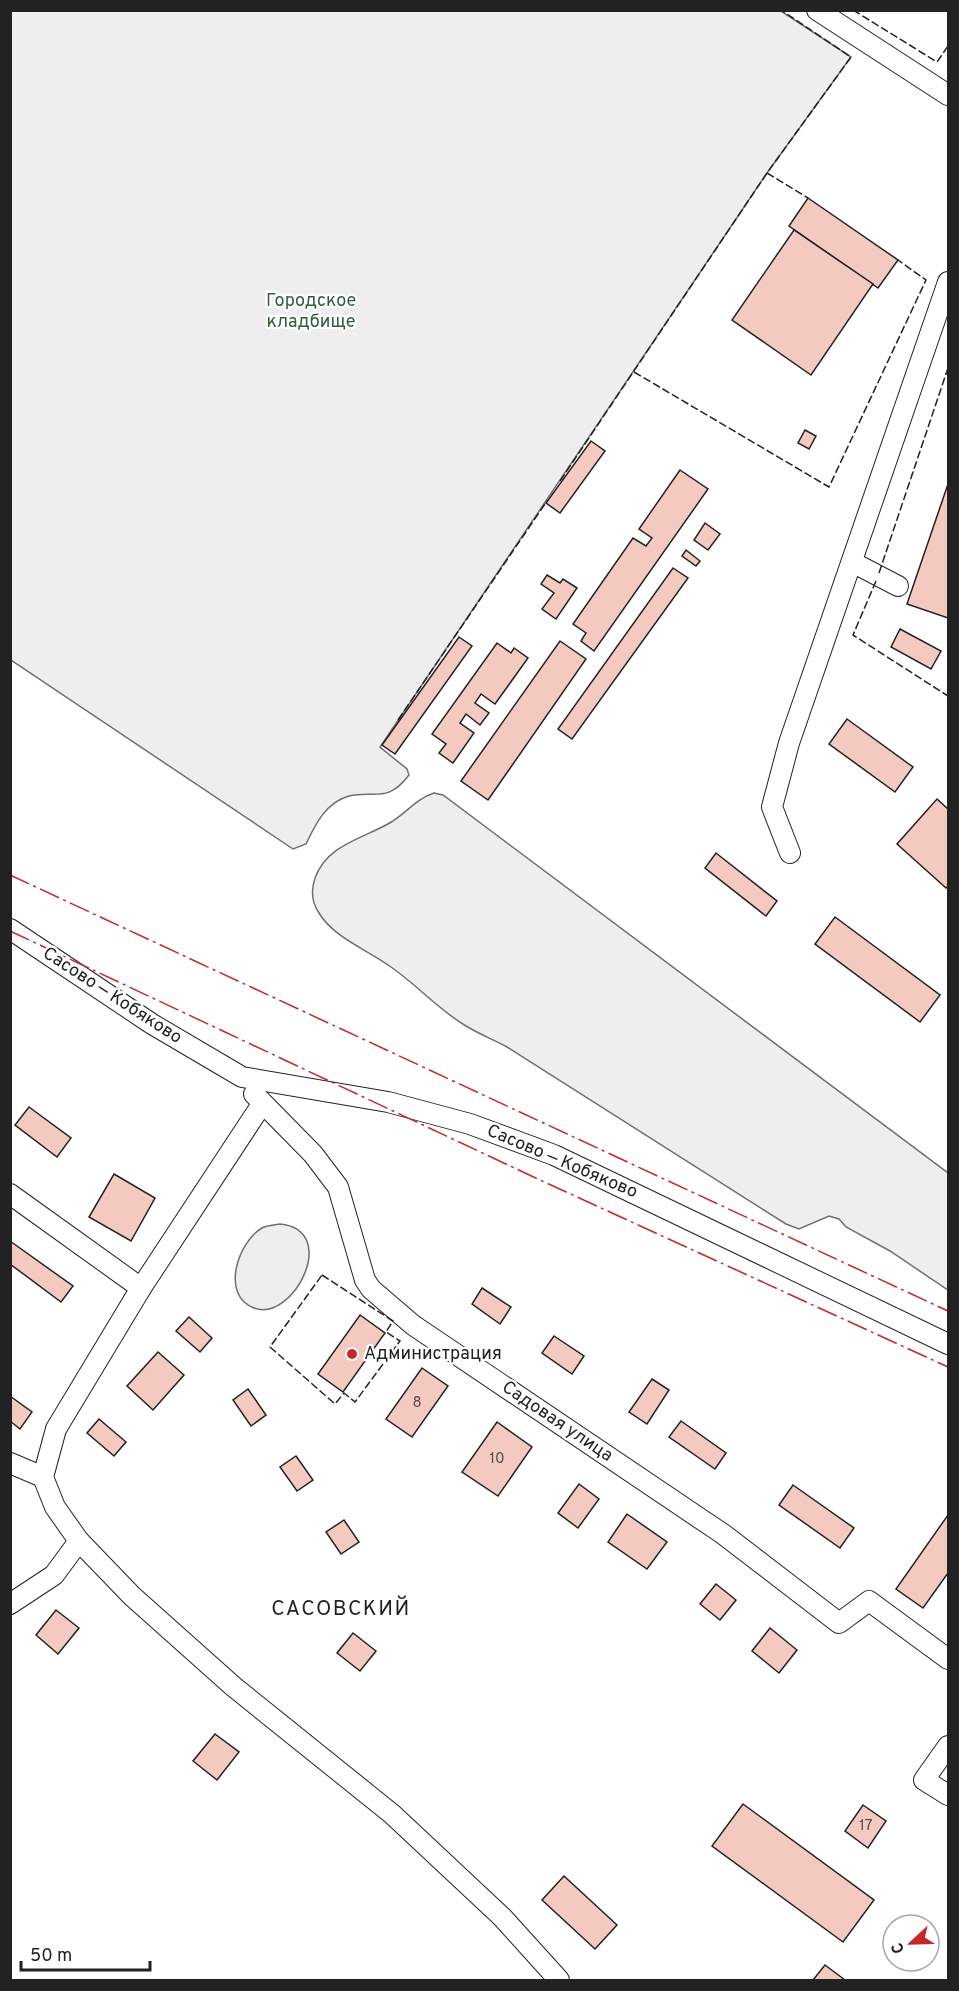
<svg xmlns="http://www.w3.org/2000/svg" width="959" height="1991" font-family="Overpass,sans-serif">
<style>
.green{fill:#eee;stroke:#6f6f6f;stroke-width:1.5}
.building{fill:#f3c9c0;stroke:#222;stroke-width:1.5}
.lines{fill:none;stroke-linecap:round;stroke-linejoin:round}
.minor-casing{stroke:#222;stroke-width:22}
.minor{stroke:#fff;stroke-width:20}
.fence{stroke:#222;stroke-width:1.5;stroke-dasharray:8 3;stroke-linecap:butt}
.power{stroke:#c62828;stroke-width:1.5;stroke-dasharray:21 4.5 3 4.5;stroke-linecap:butt}
.poi-dot{fill:#c62828;stroke:#fff;stroke-width:2}
.labels{text-anchor:middle;dominant-baseline:central;stroke-width:4.5;stroke-linejoin:round;paint-order:stroke}
.number-label{font-size:15px;fill:#564c4a}
.park-label{font-size:18px;fill:#2f5e38;stroke:#fff}
.street-label{font-size:18px;fill:#222;stroke:#fff}
.poi-label{font-size:18px;fill:#222;stroke:#fff;text-anchor:start}
.quarter-label{font-size:21px;letter-spacing:1.5px;fill:#222;stroke:#fff}
</style>
<rect width="100%" height="100%" fill="#fff"/>
<g class="green">
<path d="M10 11H781L851 57 767 173 380 747 407 769 409 775C387 804 375 790 349 796 326 802 315 825 306 844L293 849 11 660Z"/>
<path d="M434 793 443 795 948 1173V1290L890 1251 846 1227 839 1219 829 1216 799 1229 786 1224 507 1047C494 1040 479 1034 466 1026 439 1010 417 985 391 967 368 950 334 938 319 913 312 903 311 890 315 878 328 843 366 838 393 821 408 811 418 798 434 793Z"/>
<path d="M280 1224C341 1230 293 1323 254 1308 220 1295 238 1242 262 1228 267 1225 275 1225 280 1224Z"/>
</g>
<g class="building">
<path d="M808 198 898 260 878 288 789 226Z"/>
<path d="M794 230 873 284 811 375 732 320Z"/>
<path d="M805 430 816 436 809 449 798 443Z"/>
<path d="M591 441 605 451 560 513 546 503Z"/>
<path d="M680 470 708 489 594 651 581 641 586 633 573 624 633 538 646 546 652 538 639 529Z"/>
<path d="M948 484V618L907 604Z"/>
<path d="M705 523 720 534 708 550 694 540Z"/>
<path d="M686 550 700 561 696 566 682 556Z"/>
<path d="M673 568 688 578 572 739 558 729Z"/>
<path d="M547 575 560 583 563 579 577 588 556 619 542 609 554 593 541 584Z"/>
<path d="M900 629 941 651 931 669 891 647Z"/>
<path d="M459 637 472 646 395 754 382 745Z"/>
<path d="M560 641 586 659 488 800 461 781Z"/>
<path d="M497 643 511 653 514 648 528 658 495 704 481 694 475 703 489 713 480 725 466 714 460 723 474 733 453 763 439 753 446 744 432 734Z"/>
<path d="M847 719 913 767 895 792 829 744Z"/>
<path d="M937 799 948 809V886L946 888 897 844Z"/>
<path d="M716 853 777 901 766 916 705 868Z"/>
<path d="M835 917 940 995 920 1022 815 944Z"/>
<path d="M29 1107 71 1138 57 1157 15 1125Z"/>
<path d="M114 1174 155 1198 131 1241 89 1217Z"/>
<path d="M10 1241 73 1286 61 1302 10 1264Z"/>
<path d="M482 1288 511 1307 500 1324 472 1304Z"/>
<path d="M360 1315 385 1333 343 1392 318 1374Z"/>
<path d="M189 1317 212 1338 200 1352 176 1331Z"/>
<path d="M554 1336 584 1356 572 1374 542 1353Z"/>
<path d="M158 1352 184 1375 153 1410 127 1386Z"/>
<path d="M422 1368 448 1386 412 1437 386 1419Z"/>
<path d="M652 1379 669 1390 647 1424 629 1412Z"/>
<path d="M248 1389 266 1415 251 1426 233 1400Z"/>
<path d="M10 1396 32 1412 20 1429 10 1421Z"/>
<path d="M99 1419 126 1442 114 1456 87 1433Z"/>
<path d="M681 1421 726 1453 715 1469 669 1437Z"/>
<path d="M497 1422 532 1447 498 1496 462 1472Z"/>
<path d="M296 1456 313 1480 297 1491 280 1467Z"/>
<path d="M579 1484 599 1499 578 1528 558 1513Z"/>
<path d="M793 1485 854 1528 840 1548 779 1505Z"/>
<path d="M627 1514 667 1542 647 1569 608 1542Z"/>
<path d="M948 1515V1573L923 1608 896 1589Z"/>
<path d="M344 1520 359 1542 341 1554 326 1532Z"/>
<path d="M716 1584 736 1600 720 1620 700 1604Z"/>
<path d="M56 1610 79 1628 58 1654 36 1635Z"/>
<path d="M770 1628 797 1650 779 1673 752 1651Z"/>
<path d="M353 1633 376 1651 360 1671 337 1653Z"/>
<path d="M215 1734 239 1752 217 1780 193 1761Z"/>
<path d="M743 1804 874 1900 843 1942 712 1846Z"/>
<path d="M863 1805 886 1821 868 1848 845 1831Z"/>
<path d="M564 1876 617 1925 595 1949 542 1900Z"/>
<path d="M825 1965 845 1980H813Z"/>
</g>
<g class="lines">
<defs>
<g id="minor">
<path d="M817 10 948 95"/>
<path d="M852 562 898 586"/>
<path d="M790 853 772 807 789 743 948 282"/>
<path d="M10 929 152 1024 242 1077 388 1102 470 1124 554 1155 948 1344"/>
<path d="M254 1094 313 1154 338 1187 365 1280 371 1289 413 1325 723 1534 839 1623 869 1601 948 1659"/>
<path d="M262 1104 141 1288 56 1429 43 1477 55 1507 79 1541 132 1596 234 1687 392 1814 502 1917 559 1980"/>
<path d="M10 1194 141 1288"/>
<path d="M10 1463 43 1477"/>
<path d="M10 1604 54 1575 79 1541"/>
<path d="M948 1746 924 1780 948 1795"/>
</g>
</defs>
<use href="#minor" class="minor-casing"/>
<use href="#minor" class="minor"/>
<g class="fence">
<path d="M853 10 937 62 948 46"/>
<path d="M767 173 808 198"/>
<path d="M634 372 829 487 926 280 898 260"/>
<path d="M560 481 767 173 851 57 781 10"/>
<path d="M879 573 948 368"/>
<path d="M876 581 853 635 948 696"/>
<path d="M398 720 547 501"/>
<path d="M322 1275 393 1321 386 1332 400 1341 355 1402 344 1393 335 1404 270 1347Z"/>
</g>
<g class="power">
<path d="M10 875 948 1311"/>
<path d="M10 931 540 1180 948 1367"/>
</g>
</g>
<circle class="poi-dot" cx="352" cy="1354" r="6"/>
<g class="labels">
<g class="number-label">
<text x="417" y="1403">8</text>
<text x="497" y="1459">10</text>
<text x="866" y="1826">17</text>
</g>
<g class="park-label">
<text x="311" y="301">Городское<tspan x="311" dy="21">кладбище</tspan></text>
</g>
<g class="street-label">
<text transform="translate(112 996) rotate(33)">Сасово — Кобяково</text>
<text transform="translate(562 1162) rotate(23)">Сасово — Кобяково</text>
<text transform="translate(557 1422) rotate(34)">Садовая улица</text>
</g>
<g class="poi-label">
<text x="364" y="1354">Администрация</text>
</g>
<g class="quarter-label">
<text x="341" y="1609">САСОВСКИЙ</text>
</g>
</g>
<rect width="959" height="1991" fill="none" stroke="#222222" stroke-width="24"/>
<g transform="translate(911 1943) rotate(248)"><circle r="28" fill="#ffffff" stroke="#a7a7a7" stroke-width="1.5"/>
<path d="M0-4.5L10 22L0 15L-10 22Z" fill="#c62828"/>
<text y="-9" font-size="16" font-weight="bold" text-anchor="middle" fill="#222222">С</text>
</g>
<path d="M21 1961v9h129v-9" fill="none" stroke="#222222" stroke-width="3"/>
<text x="30" y="1961" font-size="18" fill="#222222" stroke="#ffffff" stroke-width="4.5" paint-order="stroke">50 m</text>
</svg>
